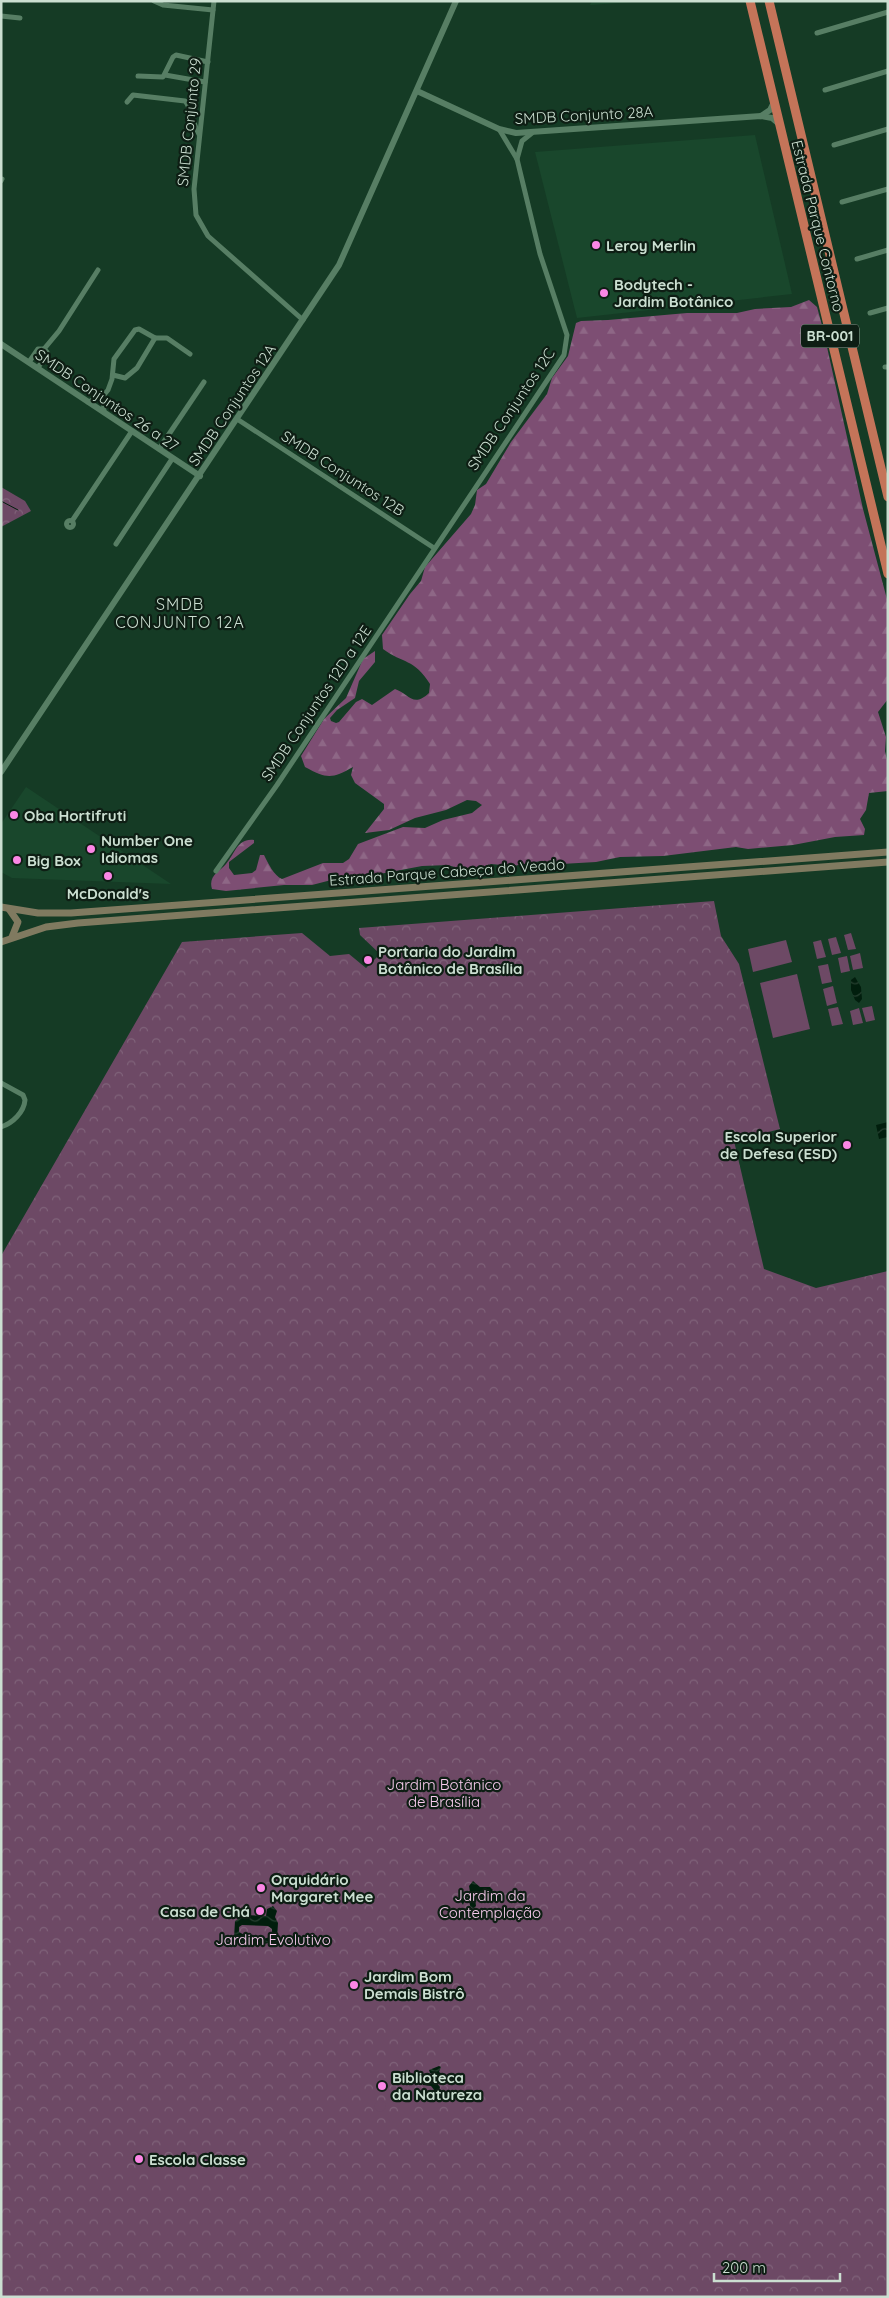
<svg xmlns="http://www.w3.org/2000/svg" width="889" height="2298" font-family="Quicksand,sans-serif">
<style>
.built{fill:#19472c}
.forest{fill:url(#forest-firs)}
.park{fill:url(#park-crowns)}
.garden{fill:#6d4965}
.water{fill:url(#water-waves);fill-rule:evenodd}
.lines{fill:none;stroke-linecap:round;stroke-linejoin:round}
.stream{stroke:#011e0d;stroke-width:1}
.minor{stroke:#577e64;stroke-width:5}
.tertiary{stroke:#577e64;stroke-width:6}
.secondary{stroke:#807a60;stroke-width:7}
.trunk{stroke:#c47459;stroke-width:9}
.poi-dot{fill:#fb86e5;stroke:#0e1e14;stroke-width:2}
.labels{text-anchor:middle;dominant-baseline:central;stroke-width:4.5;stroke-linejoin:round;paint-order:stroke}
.shield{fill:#0e1e14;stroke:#92a598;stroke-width:1}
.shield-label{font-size:14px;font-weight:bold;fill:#cbdfd1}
.street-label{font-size:15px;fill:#cbdfd1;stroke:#0e1e14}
.poi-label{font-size:15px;font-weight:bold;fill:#cbdfd1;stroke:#0e1e14;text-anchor:start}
.park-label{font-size:15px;fill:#f8cbed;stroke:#0e1e14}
.neighbourhood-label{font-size:16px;letter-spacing:1px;fill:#cbdfd1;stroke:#0e1e14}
</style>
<defs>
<pattern id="forest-firs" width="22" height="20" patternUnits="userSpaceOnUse" patternTransform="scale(1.25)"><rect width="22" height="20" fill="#7d4e73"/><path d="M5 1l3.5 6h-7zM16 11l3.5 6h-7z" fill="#8e6786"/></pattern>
<pattern id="park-crowns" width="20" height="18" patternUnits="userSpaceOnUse" patternTransform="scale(1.25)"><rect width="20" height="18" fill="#6d4965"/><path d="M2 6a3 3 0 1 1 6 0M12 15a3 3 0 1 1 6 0" fill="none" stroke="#80637a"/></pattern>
<pattern id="water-waves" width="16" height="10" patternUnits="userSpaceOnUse" patternTransform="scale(1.25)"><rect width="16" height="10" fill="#011e0d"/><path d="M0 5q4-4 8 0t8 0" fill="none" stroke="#253e2f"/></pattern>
</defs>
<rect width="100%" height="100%" fill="#153b25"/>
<g class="built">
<path d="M592 1H648L590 5Z"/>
<path d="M755 135 792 294 577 318 535 152Z"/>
<path d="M26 787 171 884 12 878 1 872V824Z"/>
</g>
<path class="forest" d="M809 300 817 307 823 329 863 509 888 603V699L878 712 886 737 885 751 888 765V791L869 793 866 810 860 819 865 829 864 835 835 837 793 845 748 849 736 847 663 856 620 857 596 862 561 864 541 861 513 866 491 864 471 872 448 865 422 866 369 876 339 878 312 885H284L226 891 212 889C208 876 219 872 226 864 235 854 237 838 254 840V843L229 862V868L234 875 252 873 256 870 260 855H264C268 863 274 876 282 879L323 863H343L349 859 358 844 403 827 425 828 443 820 472 813 482 805 476 801 467 800 446 810 415 818 389 830 365 833 384 809V804L355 783 351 775 353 767C332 779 327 779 305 767L301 756 324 719 346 698 363 659 375 651V662L359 681 355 698 337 710 330 718 331 721 336 723 339 722 356 702 362 699 372 705 395 689C409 694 413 708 429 693L430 684C414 658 403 664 383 649L382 635 410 594 421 581 425 567 471 514 475 505 477 490 486 484 511 442 547 394 552 378 568 356 576 323 581 321 608 320 687 313H737L755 309 791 307Z"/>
<g class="park">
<path d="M1 487 25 501 31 511 1 527Z"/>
<path d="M714 901 721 936 739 964 780 1129 734 1141 764 1269 816 1288 888 1271V2297H1V1256L182 942 302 933 330 956 349 954 366 968 380 954 360 935 359 928Z"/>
</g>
<g class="garden">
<path d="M851 933 856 949 848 950 844 935Z"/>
<path d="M836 937 841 953 832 955 828 939Z"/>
<path d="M786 940 792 962 753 972 748 949Z"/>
<path d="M821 940 826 957 817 959 813 942Z"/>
<path d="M860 953 863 968 853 970 850 956Z"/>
<path d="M847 956 850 971 841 973 838 958Z"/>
<path d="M828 964 832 982 822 984 818 966Z"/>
<path d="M797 974 810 1029 773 1038 760 983Z"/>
<path d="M833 986 837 1003 827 1006 823 989Z"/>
<path d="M872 1006 875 1020 866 1022 862 1008Z"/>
<path d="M838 1007 843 1024 832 1026 828 1009Z"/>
<path d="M859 1008 863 1023 853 1025 850 1011Z"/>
<circle cx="380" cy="2106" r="5.5"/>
</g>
<g class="water">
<path d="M855 977 861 987 862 999 859 1003 855 1000 851 990V980Z"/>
<path d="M888 1122V1137L879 1139 876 1125Z"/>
<path d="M473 1881 480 1887H490L493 1890 491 1892 483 1891 482 1893 487 1899 484 1902 478 1891H474L476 1906 473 1909 470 1906 469 1897H466L463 1905 459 1899 463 1895 470 1892 469 1886Z"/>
<path d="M273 1906 277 1911 275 1917 278 1923 277 1939C262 1947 249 1947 234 1938L235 1921 246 1915 266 1916 267 1909ZM242 1925 268 1926 272 1929V1936C260 1942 249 1938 239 1932V1927Z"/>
<path d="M439 2066 441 2067 439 2072 449 2078 447 2081 436 2078 435 2081 440 2087 439 2090 435 2091 431 2086 423 2085 422 2081 423 2078 431 2079 436 2075 437 2073H430L429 2070Z"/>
</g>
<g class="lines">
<path class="stream" d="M1 501 18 510"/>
<g class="minor">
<path d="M154 1 163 5 213 10"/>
<path d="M214 1 194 189 196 215 208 236 303 320"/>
<path d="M1 16 20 18"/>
<path d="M817 33 888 12"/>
<path d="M165 75 205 82"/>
<path d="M138 76 163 77 173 57 176 55 208 62"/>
<path d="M825 90 888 71"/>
<path d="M127 102 133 95 185 101C191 107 193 125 199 134"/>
<path d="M834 145 888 129"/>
<path d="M517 159 522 141 532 133"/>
<path d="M1 181 2 179"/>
<path d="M842 202 888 189"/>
<path d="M857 259 888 250"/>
<path d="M870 313 888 308"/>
<path d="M44 349 59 331 98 270"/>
<path d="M29 362 38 349H44L47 352 38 368"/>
<path d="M885 367H888"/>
<path d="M113 375 125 378 137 368 155 338"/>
<path d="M103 396 104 412"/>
<path d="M88 402 103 396 108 390 112 379 114 359 135 330 139 329 155 338H167L190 354"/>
<path d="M237 419 434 548"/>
<path d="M159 449 204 382"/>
<circle cx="70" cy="524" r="3.5"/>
<path d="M72 521 132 431"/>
<path d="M116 544 172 459"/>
<path d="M216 871 277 785 564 355 567 335 540 254 517 159 499 129"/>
<path d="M1 1083 23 1095 25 1100C24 1112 13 1123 1 1127"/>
</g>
<g class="tertiary">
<path d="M417 91 499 129 516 133 761 116 772 118 779 124"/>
<path d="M761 116 770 110 774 102"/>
<path d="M1 344 200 476"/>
<path d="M1 772 339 265 456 1"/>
</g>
<g class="secondary">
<path d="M1 907 38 913H71L888 852"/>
<path d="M9 909 18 922 12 937"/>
<path d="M1 942 46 927 78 923 888 862"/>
</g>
<g class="trunk">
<path d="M750 1 888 574"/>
<path d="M769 1 888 497"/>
</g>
</g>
<g class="poi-dot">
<circle cx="596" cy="245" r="5"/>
<circle cx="604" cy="293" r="5"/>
<circle cx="14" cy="815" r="5"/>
<circle cx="91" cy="849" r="5"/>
<circle cx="17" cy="860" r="5"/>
<circle cx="108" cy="876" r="5"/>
<circle cx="368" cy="960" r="5"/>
<circle cx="847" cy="1145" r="5"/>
<circle cx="261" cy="1888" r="5"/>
<circle cx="260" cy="1911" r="5"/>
<circle cx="354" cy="1985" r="5"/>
<circle cx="382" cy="2086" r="5"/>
<circle cx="139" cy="2159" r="5"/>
</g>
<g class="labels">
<rect class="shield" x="801" y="324.5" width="58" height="23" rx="4"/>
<g class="shield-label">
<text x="830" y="336">BR-001</text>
</g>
<g class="street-label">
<text transform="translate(584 115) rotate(-3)">SMDB Conjunto 28A</text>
<text transform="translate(189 122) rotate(-84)">SMDB Conjunto 29</text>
<text transform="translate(818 226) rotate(76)">Estrada Parque Contorno</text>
<text transform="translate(107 400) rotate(34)">SMDB Conjuntos 26 a 27</text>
<text transform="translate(232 405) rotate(-56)">SMDB Conjuntos 12A</text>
<text transform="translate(511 409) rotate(-56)">SMDB Conjuntos 12C</text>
<text transform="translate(343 473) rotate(33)">SMDB Conjuntos 12B</text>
<text transform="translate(316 703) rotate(-56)">SMDB Conjuntos 12D a 12E</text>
<text transform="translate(447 872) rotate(-4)">Estrada Parque Cabeça do Veado</text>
</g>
<g class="poi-label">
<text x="606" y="245">Leroy Merlin</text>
<text x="614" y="284">Bodytech -<tspan x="614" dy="17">Jardim Botânico</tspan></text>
<text x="24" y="815">Oba Hortifruti</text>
<text x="101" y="840">Number One<tspan x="101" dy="17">Idiomas</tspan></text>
<text x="27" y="860">Big Box</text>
<text x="108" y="893" text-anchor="middle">McDonald's</text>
<text x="378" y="951">Portaria do Jardim<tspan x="378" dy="17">Botânico de Brasília</tspan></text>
<text x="837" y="1136" text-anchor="end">Escola Superior<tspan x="837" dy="17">de Defesa (ESD)</tspan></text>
<text x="271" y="1879">Orquidário<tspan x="271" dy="17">Margaret Mee</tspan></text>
<text x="250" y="1911" text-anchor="end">Casa de Chá</text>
<text x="364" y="1976">Jardim Bom<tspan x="364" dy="17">Demais Bistrô</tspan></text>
<text x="392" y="2077">Biblioteca<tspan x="392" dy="17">da Natureza</tspan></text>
<text x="149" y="2159">Escola Classe</text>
</g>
<g class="park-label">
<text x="444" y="1784">Jardim Botânico<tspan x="444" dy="17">de Brasília</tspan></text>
<text x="490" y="1895">Jardim da<tspan x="490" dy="17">Contemplação</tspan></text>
<text x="273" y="1939">Jardim Evolutivo</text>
</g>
<g class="neighbourhood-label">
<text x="180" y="604">SMDB<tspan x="180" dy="18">CONJUNTO 12A</tspan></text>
</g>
</g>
<rect width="889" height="2298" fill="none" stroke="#cbdfd1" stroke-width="5"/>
<path d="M714 2273v8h126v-8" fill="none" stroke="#cbdfd1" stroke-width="2.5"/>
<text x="722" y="2273" font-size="15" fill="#cbdfd1" stroke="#0e1e14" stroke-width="4" paint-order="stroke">200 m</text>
</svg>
